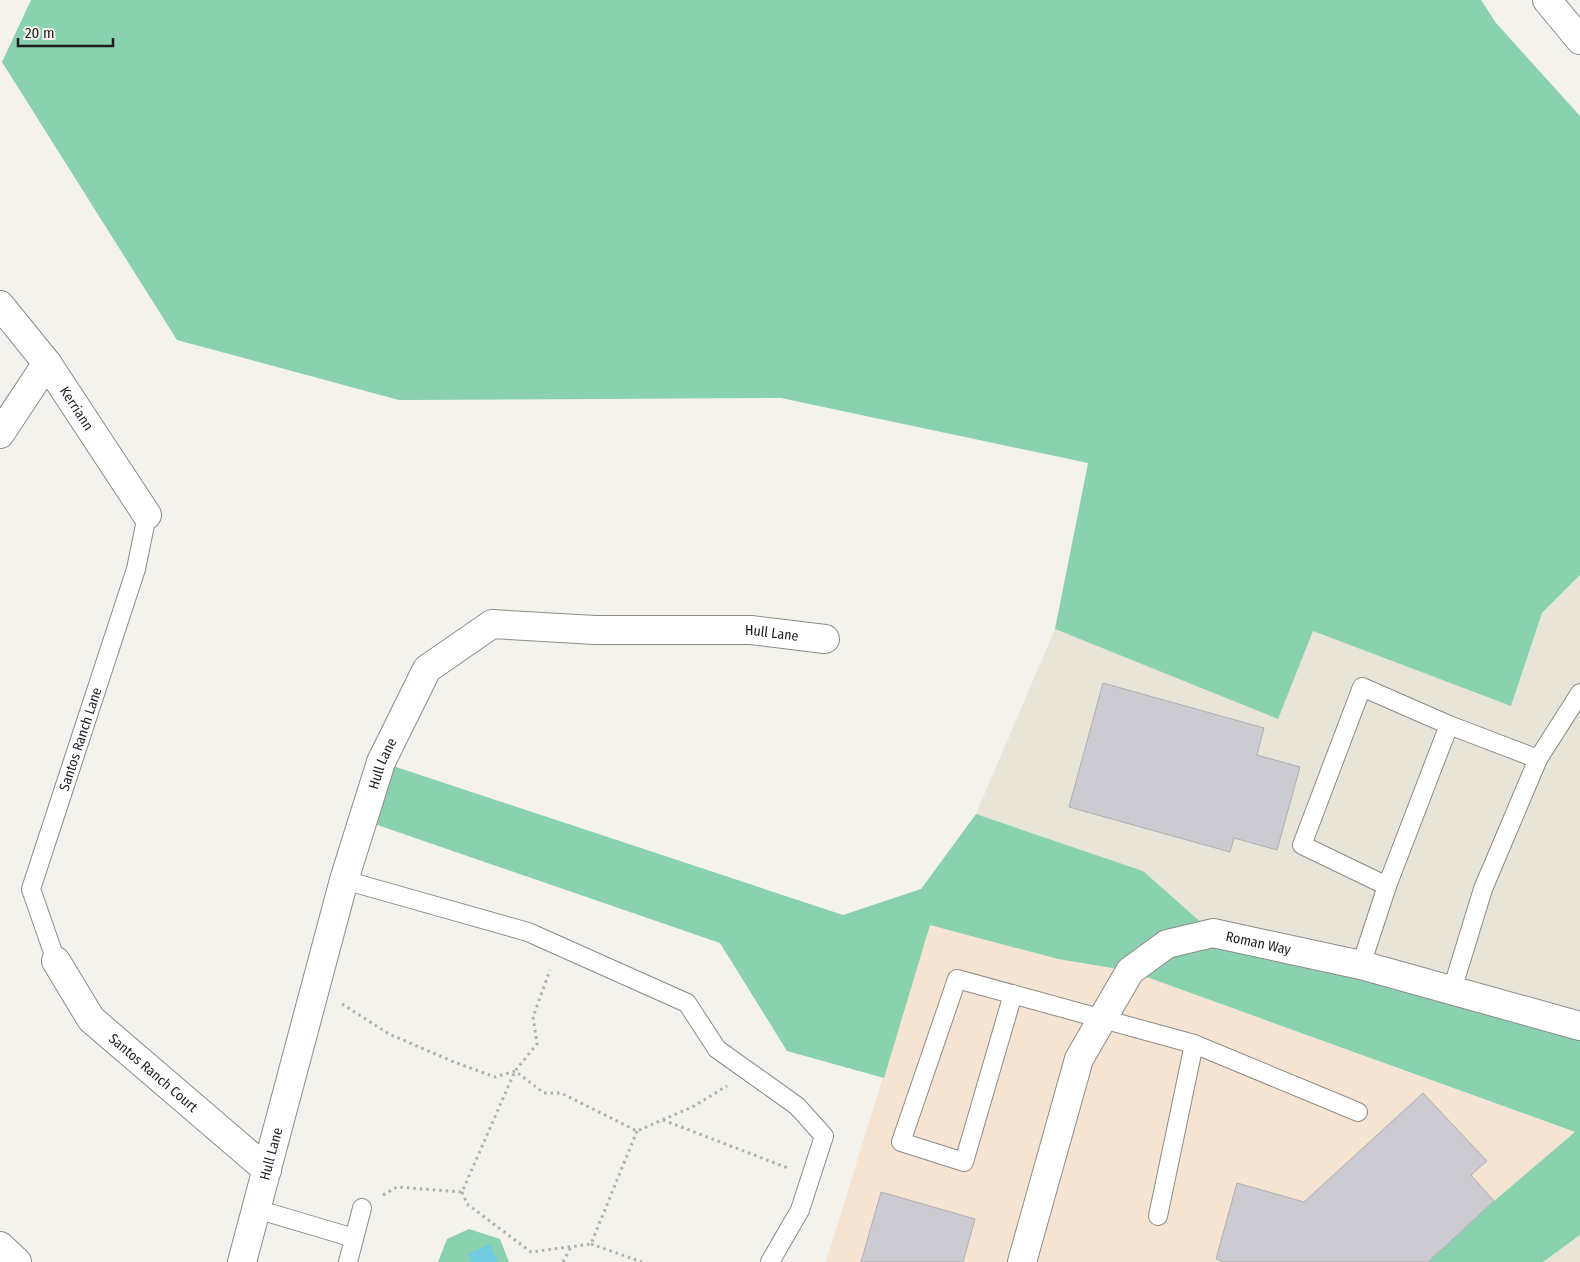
<svg xmlns="http://www.w3.org/2000/svg" width="1580" height="1262" font-family="'Fira Sans Condensed',sans-serif">
<style>
.commercial{fill:#f6e4d3}
.built{fill:#e8e5d8}
.green{fill:#8ad1b0}
.water{fill:#70cbe0}
.building{fill:#cbcbd1;stroke:#aeaeb3}
.lines{fill:none;stroke-linecap:round;stroke-linejoin:round}
.lane-casing{stroke:#8c8b86;stroke-width:20}
.street-casing{stroke:#8c8b86;stroke-width:30}
.secondary-casing{stroke:#8c8b86;stroke-width:30}
.path{stroke:#b0afaa;stroke-width:3;stroke-dasharray:2.5 4;stroke-linecap:butt}
.lane{stroke:#fff;stroke-width:18}
.street{stroke:#fff;stroke-width:28}
.secondary{stroke:#fff;stroke-width:28}
.labels{text-anchor:middle;dominant-baseline:central;stroke-width:5;stroke-linejoin:round;paint-order:stroke}
.street-label{font-size:14px;fill:#1f1e1c;stroke:#f3f2ec}
</style>
<rect width="100%" height="100%" fill="#f3f2ec"/>
<path class="commercial" d="M930 924 1058 959 1130 971 1576 1133 1494 1201 1428 1262H826Z"/>
<g class="built">
<path d="M1580 575V1026L1213 933 1143 871 976 814 1055 629 1278 718 1313 631 1511 706 1542 613Z"/>
<path d="M1580 1235V1262H1543Z"/>
</g>
<g class="green">
<path d="M31 0H1481L1496 23 1580 116V575L1542 613 1511 706 1313 631 1278 719 1055 629 1088 463 781 398 399 400 177 340 2 62Z"/>
<path d="M381 762 843 915 921 889 976 814 1143 871 1213 933 1580 1026V1235L1543 1262H1428L1494 1201 1575 1132 1130 971 1058 959 930 925 884 1078 787 1051 720 943 363 820Z"/>
<path d="M469 1229 500 1239 509 1262H438L447 1239Z"/>
</g>
<path class="water" d="M490 1244 498 1262H471L468 1254Z"/>
<g class="building">
<path d="M1103 683 1264 728 1257 755 1300 767 1277 850 1234 838 1230 852 1069 807Z"/>
<path d="M1423 1093 1487 1161 1471 1175 1494 1201 1428 1262H1224L1216 1259 1237 1183 1304 1202Z"/>
<path d="M881 1192 975 1219 963 1262H861Z"/>
</g>
<g class="lines">
<defs>
<g id="lane">
<path d="M344 880 528 932 687 1003 717 1049 797 1106 824 1136 800 1210 770 1262"/>
<path d="M1387 886 1302 845 1362 687 1449 725"/>
<path id="s1" d="M56 961 31 889 136 569 147 515"/>
<path d="M1361 965 1387 886 1449 725 1538 759 1580 693"/>
<path d="M1452 990 1483 889 1538 759"/>
<path d="M1013 994 964 1162 901 1142 957 979 1194 1044 1358 1112"/>
<path d="M256 1209 354 1238"/>
<path d="M1158 1216 1194 1044"/>
<path d="M348 1262 362 1208"/>
</g>
<g id="street">
<path id="s2" d="M0 305 47 363 147 515"/>
<path d="M0 434 47 363"/>
<path id="s3" d="M56 961 91 1019 267 1170"/>
<path id="s4" d="M242 1262 344 880 381 762 427 669 492 624 595 630H751L825 639"/>
<path id="s5" d="M1022 1262 1079 1059 1130 971 1167 944 1213 933 1361 965 1580 1026"/>
</g>
<g id="secondary">
<path d="M1547 0 1580 40"/>
<path d="M0 1246 17 1262"/>
</g>
</defs>
<use href="#lane" class="lane-casing"/>
<use href="#street" class="street-casing"/>
<use href="#secondary" class="secondary-casing"/>
<g class="path">
<path d="M342 1004 389 1034 454 1062 495 1077 515 1071 544 1093H561L637 1131 694 1106 727 1086"/>
<path d="M663 1120 788 1168"/>
<path d="M462 1192 467 1204 531 1252 591 1244 637 1131"/>
<path d="M383 1195 397 1187 462 1192 515 1071 537 1044 533 1017 550 970"/>
<path d="M591 1244 642 1262"/>
<path d="M563 1262 571 1247"/>
</g>
<use href="#lane" class="lane"/>
<use href="#street" class="street"/>
<use href="#secondary" class="secondary"/>
</g>
<g class="labels">
<g class="street-label">
<text stroke="none"><textPath href="#s2" startOffset="129">Kerriann</textPath></text>
<text stroke="none"><textPath href="#s4" startOffset="982">Hull Lane</textPath></text>
<text stroke="none"><textPath href="#s1" startOffset="234">Santos Ranch Lane</textPath></text>
<text stroke="none"><textPath href="#s4" startOffset="518">Hull Lane</textPath></text>
<text stroke="none"><textPath href="#s5" startOffset="452">Roman Way</textPath></text>
<text stroke="none"><textPath href="#s3" startOffset="150">Santos Ranch Court</textPath></text>
<text stroke="none"><textPath href="#s4" startOffset="112">Hull Lane</textPath></text>
</g>
</g>
<path d="M18 38v8h95v-8" fill="none" stroke="#1f1e1c" stroke-width="2.5"/>
<text x="25" y="38" font-size="15" fill="#1f1e1c" stroke="#f3f2ec" stroke-width="4" paint-order="stroke">20 m</text>
</svg>
